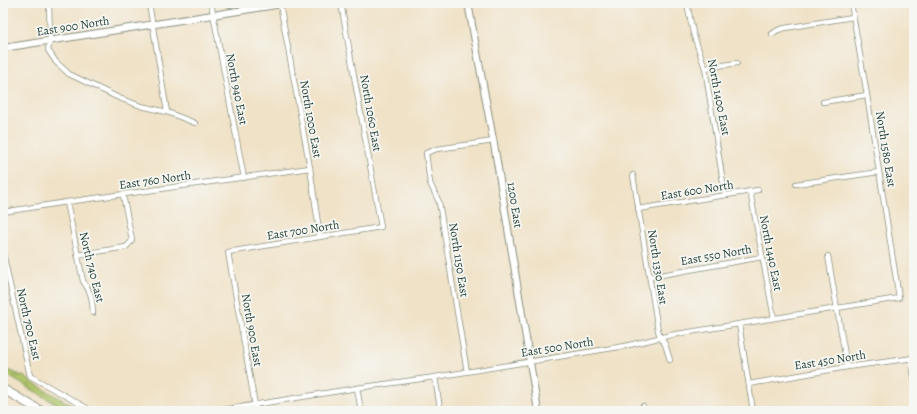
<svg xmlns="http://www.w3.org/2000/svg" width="917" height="414" font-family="Alegreya,serif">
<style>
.grass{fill:url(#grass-tufts);stroke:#68824f}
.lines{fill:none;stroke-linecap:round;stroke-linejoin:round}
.street-casing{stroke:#88907e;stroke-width:6}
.secondary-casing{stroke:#88907e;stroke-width:8}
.highway-casing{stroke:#88907e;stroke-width:10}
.street{stroke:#fff;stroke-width:4.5}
.secondary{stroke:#fff;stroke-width:6}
.highway{stroke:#fff;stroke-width:8}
.labels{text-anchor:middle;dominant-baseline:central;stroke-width:3.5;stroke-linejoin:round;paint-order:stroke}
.street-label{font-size:12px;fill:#1f3d34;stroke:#f6f6f2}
</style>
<defs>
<pattern id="grass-tufts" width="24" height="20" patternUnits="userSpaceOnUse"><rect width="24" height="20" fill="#b1c66a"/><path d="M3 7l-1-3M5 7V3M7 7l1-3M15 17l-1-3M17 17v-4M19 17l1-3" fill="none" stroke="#8fa258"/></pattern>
</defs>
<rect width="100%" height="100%" fill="#f6f6f2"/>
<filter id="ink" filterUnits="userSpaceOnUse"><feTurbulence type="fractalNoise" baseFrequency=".025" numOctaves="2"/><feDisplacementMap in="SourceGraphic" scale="8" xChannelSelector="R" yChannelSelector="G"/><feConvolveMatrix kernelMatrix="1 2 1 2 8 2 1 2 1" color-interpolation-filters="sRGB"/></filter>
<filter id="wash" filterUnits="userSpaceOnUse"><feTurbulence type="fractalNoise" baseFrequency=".012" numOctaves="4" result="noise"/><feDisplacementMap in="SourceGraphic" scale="16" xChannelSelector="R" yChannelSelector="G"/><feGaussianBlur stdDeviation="0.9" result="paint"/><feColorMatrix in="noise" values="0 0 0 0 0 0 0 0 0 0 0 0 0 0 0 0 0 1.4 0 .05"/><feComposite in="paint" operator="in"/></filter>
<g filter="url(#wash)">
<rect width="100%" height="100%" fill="#f0e2c7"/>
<path class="grass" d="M3 368 25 377 33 383 82 411H69L3 373Z"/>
</g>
<g filter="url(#ink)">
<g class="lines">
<defs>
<g id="street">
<path d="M49 3 50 40 48 50 56 62 69 74 119 98 141 106 167 112 195 123"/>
<path d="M149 3 167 112"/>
<path d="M211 3 244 178"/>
<path d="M687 3 693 33 705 68 725 195"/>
<path d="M280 4 310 168 320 237"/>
<path d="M772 34 778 30 785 28 853 17"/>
<path d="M705 68 737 63"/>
<path d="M823 102 867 95"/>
<path d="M633 175 658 330 660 338 665 344 670 360"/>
<path d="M796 184 879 172"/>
<path d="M750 191 774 318"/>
<path d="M67 202 83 281C92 294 92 298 93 313"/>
<path d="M638 209 758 190"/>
<path d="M3 212 67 202 310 168"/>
<path d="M3 253 30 376 92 411"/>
<path d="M77 255 126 247 130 243 132 240 123 195"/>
<path d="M828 256 847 367"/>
<path d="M650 277 762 257"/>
<path d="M739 324 753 411"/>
<path d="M911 358 914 377"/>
<path d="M467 372 439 202 430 183 426 153 437 149 494 141"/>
<path d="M435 377 440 408V411"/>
<path d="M749 384 847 367 914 358"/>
<path d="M357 388 361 411"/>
<path d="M643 406 645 411"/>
<path d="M216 411 357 388 435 377 625 346 671 335 899 298 867 95 851 3"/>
<path d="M256 411 228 252 381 227 341 3"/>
</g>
<g id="secondary">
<path d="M468 3 495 150 538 411"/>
<path d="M3 48 289 3"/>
</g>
<path id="highway" d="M3 389 41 411"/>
</defs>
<use href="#street" class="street-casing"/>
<use href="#secondary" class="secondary-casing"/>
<use href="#highway" class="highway-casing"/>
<use href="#street" class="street"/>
<use href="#secondary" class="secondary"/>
<use href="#highway" class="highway"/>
</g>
</g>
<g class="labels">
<g class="street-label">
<text transform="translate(73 26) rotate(-9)">East 900 North</text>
<text transform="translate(237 89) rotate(79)">North 940 East</text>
<text transform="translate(719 97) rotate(79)">North 1400 East</text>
<text transform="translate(371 113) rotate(80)">North 1060 East</text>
<text transform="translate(311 119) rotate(80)">North 1000 East</text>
<text transform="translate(886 149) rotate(81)">North 1580 East</text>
<text transform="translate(155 180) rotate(-8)">East 760 North</text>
<text transform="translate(697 190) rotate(-9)">East 600 North</text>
<text transform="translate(515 205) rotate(81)">1200 East</text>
<text transform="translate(303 230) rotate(-9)">East 700 North</text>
<text transform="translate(771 253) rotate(79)">North 1440 East</text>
<text transform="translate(716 255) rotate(-10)">East 550 North</text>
<text transform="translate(459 260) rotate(81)">North 1150 East</text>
<text transform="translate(92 267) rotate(76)">North 740 East</text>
<text transform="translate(658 267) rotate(81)">North 1330 East</text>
<text transform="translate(29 324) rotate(77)">North 700 East</text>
<text transform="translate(252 330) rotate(80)">North 900 East</text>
<text transform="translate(557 347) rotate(-9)">East 500 North</text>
<text transform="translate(830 360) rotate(-9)">East 450 North</text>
</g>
</g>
<rect width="917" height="414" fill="none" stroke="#f6f6f2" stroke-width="16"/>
</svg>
